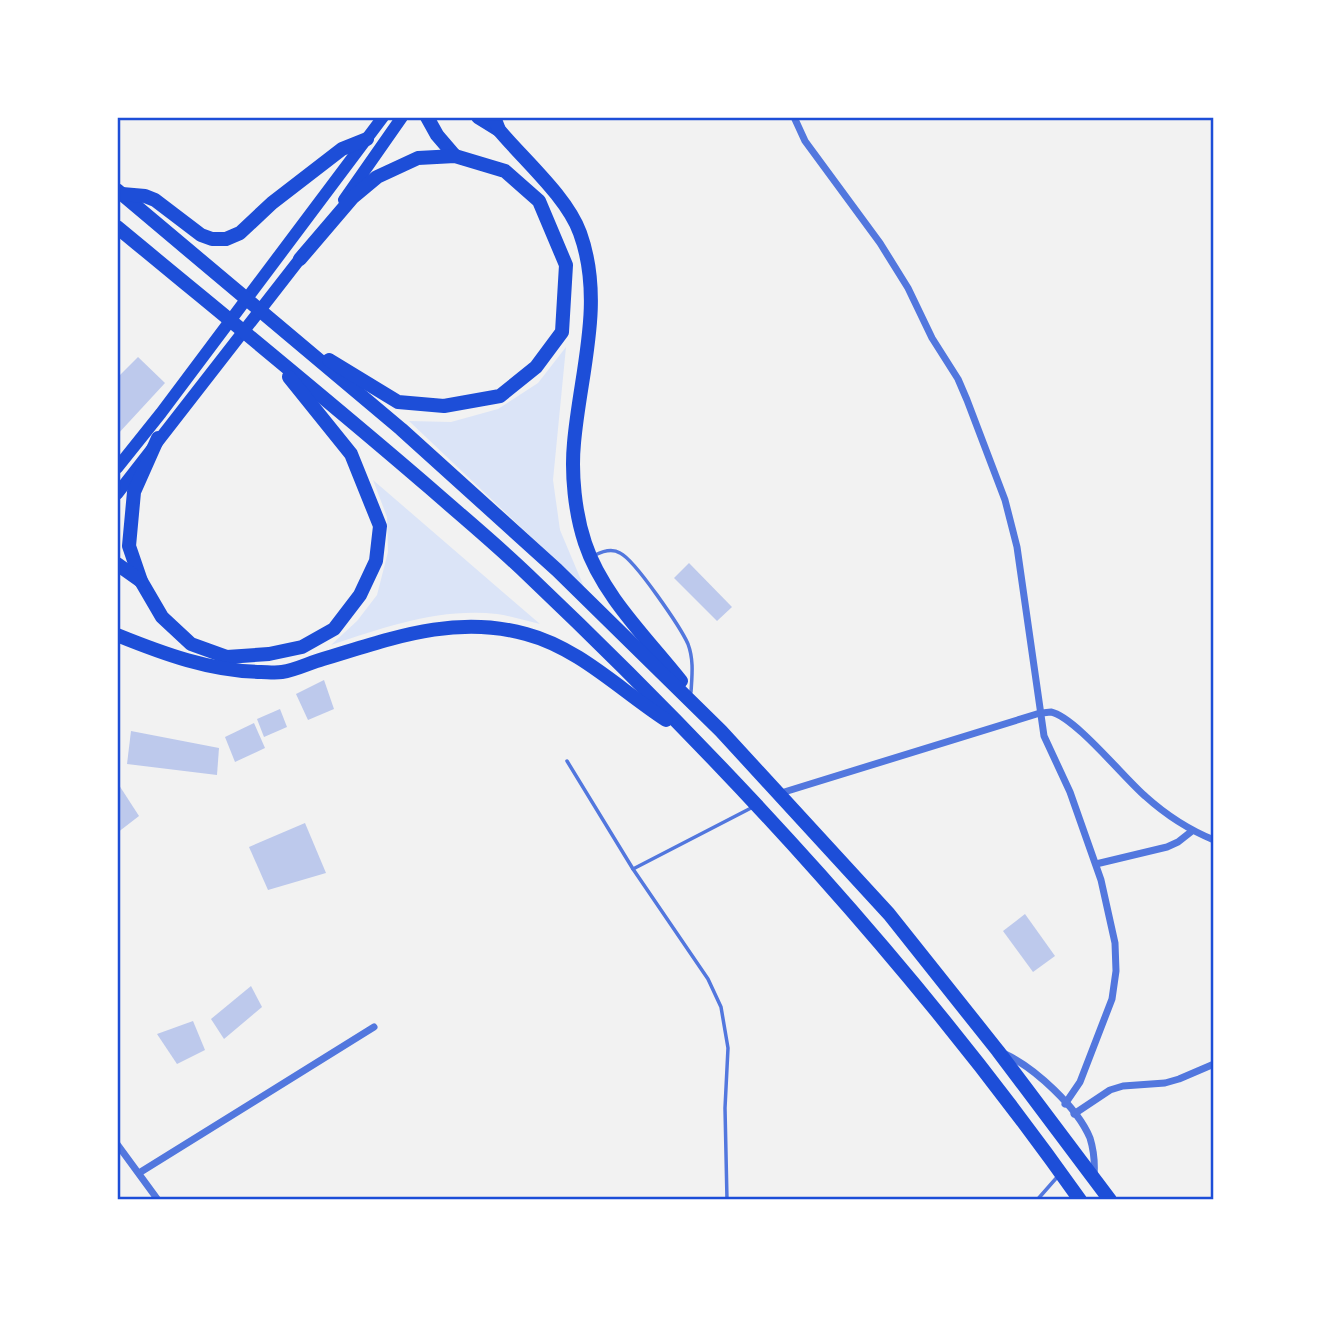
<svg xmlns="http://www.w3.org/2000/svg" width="1331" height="1317" font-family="'Fira Sans',sans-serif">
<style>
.green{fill:#dbe4f7}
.building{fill:#bdc9ec}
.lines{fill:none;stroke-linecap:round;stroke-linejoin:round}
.service{stroke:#5277de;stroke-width:3.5}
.minor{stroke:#5277de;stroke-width:7}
.primary{stroke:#1d4ed8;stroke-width:12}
.motorway{stroke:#1d4ed8;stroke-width:14}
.neatline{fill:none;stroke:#1d4ed8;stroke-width:2.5}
</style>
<rect width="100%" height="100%" fill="#f2f2f2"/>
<g class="green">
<path d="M566 347 553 480 560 530 584 587 409 421 451 422 498 409 538 383Z"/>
<path d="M373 480 540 624C526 621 511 616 497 614 438 608 386 627 331 645L357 621 377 595 388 552 387 517Z"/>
</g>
<g class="building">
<path d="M138 357 165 383 117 435V378Z"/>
<path d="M689 563 732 607 717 621 674 578Z"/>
<path d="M324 680 334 709 308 720 296 694Z"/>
<path d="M280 709 287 727 264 737 257 719Z"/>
<path d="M254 723 265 748 235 762 225 737Z"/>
<path d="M131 731 219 748 217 775 127 764Z"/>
<path d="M117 782 139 816 117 833Z"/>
<path d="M305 823 326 873 268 890 249 847Z"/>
<path d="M1025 914 1055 956 1033 972 1003 931Z"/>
<path d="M251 986 262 1007 224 1039 211 1019Z"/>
<path d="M193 1021 205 1050 177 1064 157 1034Z"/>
</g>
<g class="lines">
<g class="service">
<path d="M595 555C603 551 612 548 620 553 635 560 681 628 688 644 694 660 692 676 691 692"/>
<path d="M567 761 633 869 708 979 721 1007 728 1048 725 1108 727 1200"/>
<path d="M633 869 753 807"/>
<path d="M1037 1200 1059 1175"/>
</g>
<g class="minor">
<path d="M794 117 805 141 880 243 908 288 932 338 958 379 967 400 1005 500 1017 547 1044 736 1070 792 1101 880 1115 943 1116 971 1112 999 1080 1082 1065 1104"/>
<path d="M781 793 1040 713C1043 713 1049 712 1051 712 1075 717 1124 778 1145 796 1166 815 1187 829 1214 840"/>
<path d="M1096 864 1167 847 1178 842 1192 831"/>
<path d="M1005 1054C1035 1068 1077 1107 1090 1138 1094 1151 1095 1163 1094 1176"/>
<path d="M1074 1114 1110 1090 1123 1086 1165 1083 1179 1079 1214 1064"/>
<path d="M117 1144 158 1200"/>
<path d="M139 1173 374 1027"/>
</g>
<g class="primary">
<path d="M344 200 402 117"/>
<path d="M117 468 161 413 383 117"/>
<path d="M117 494 306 251"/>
</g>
<g class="motorway">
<path d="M427 117 437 135 455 156"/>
<path d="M478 117 499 130"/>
<path d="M494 117 499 130C524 160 567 197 580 233 605 302 580 373 574 443 571 474 575 513 585 543 602 595 647 638 681 681"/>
<path d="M117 190 401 429 557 570 721 731 889 914 998 1051 1110 1200"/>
<path d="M122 194 145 196 155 200 201 235 212 239H226L240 233 272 203 342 149 367 139"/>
<path d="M117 227C222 314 327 399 430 488 463 517 497 545 528 575 730 767 919 972 1080 1200"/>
<path d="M300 259 353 197 377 177 418 158 455 156 505 171 539 201 566 265 562 332 536 367 500 396 444 406 398 402 329 360"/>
<path d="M158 438 134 492 129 546 141 581 162 617 191 644 227 657 269 654 302 647 334 629 360 595 376 561 380 526 351 454 289 377"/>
<path d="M117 564 141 581"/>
<path d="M117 635C164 654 210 671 261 672 267 672 275 673 282 672 296 670 309 663 323 659 390 639 454 614 526 634 579 648 620 690 666 720"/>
</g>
</g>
<rect width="1331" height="1317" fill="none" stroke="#ffffff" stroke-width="238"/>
<rect x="119" y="119" width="1093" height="1079" class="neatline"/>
</svg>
